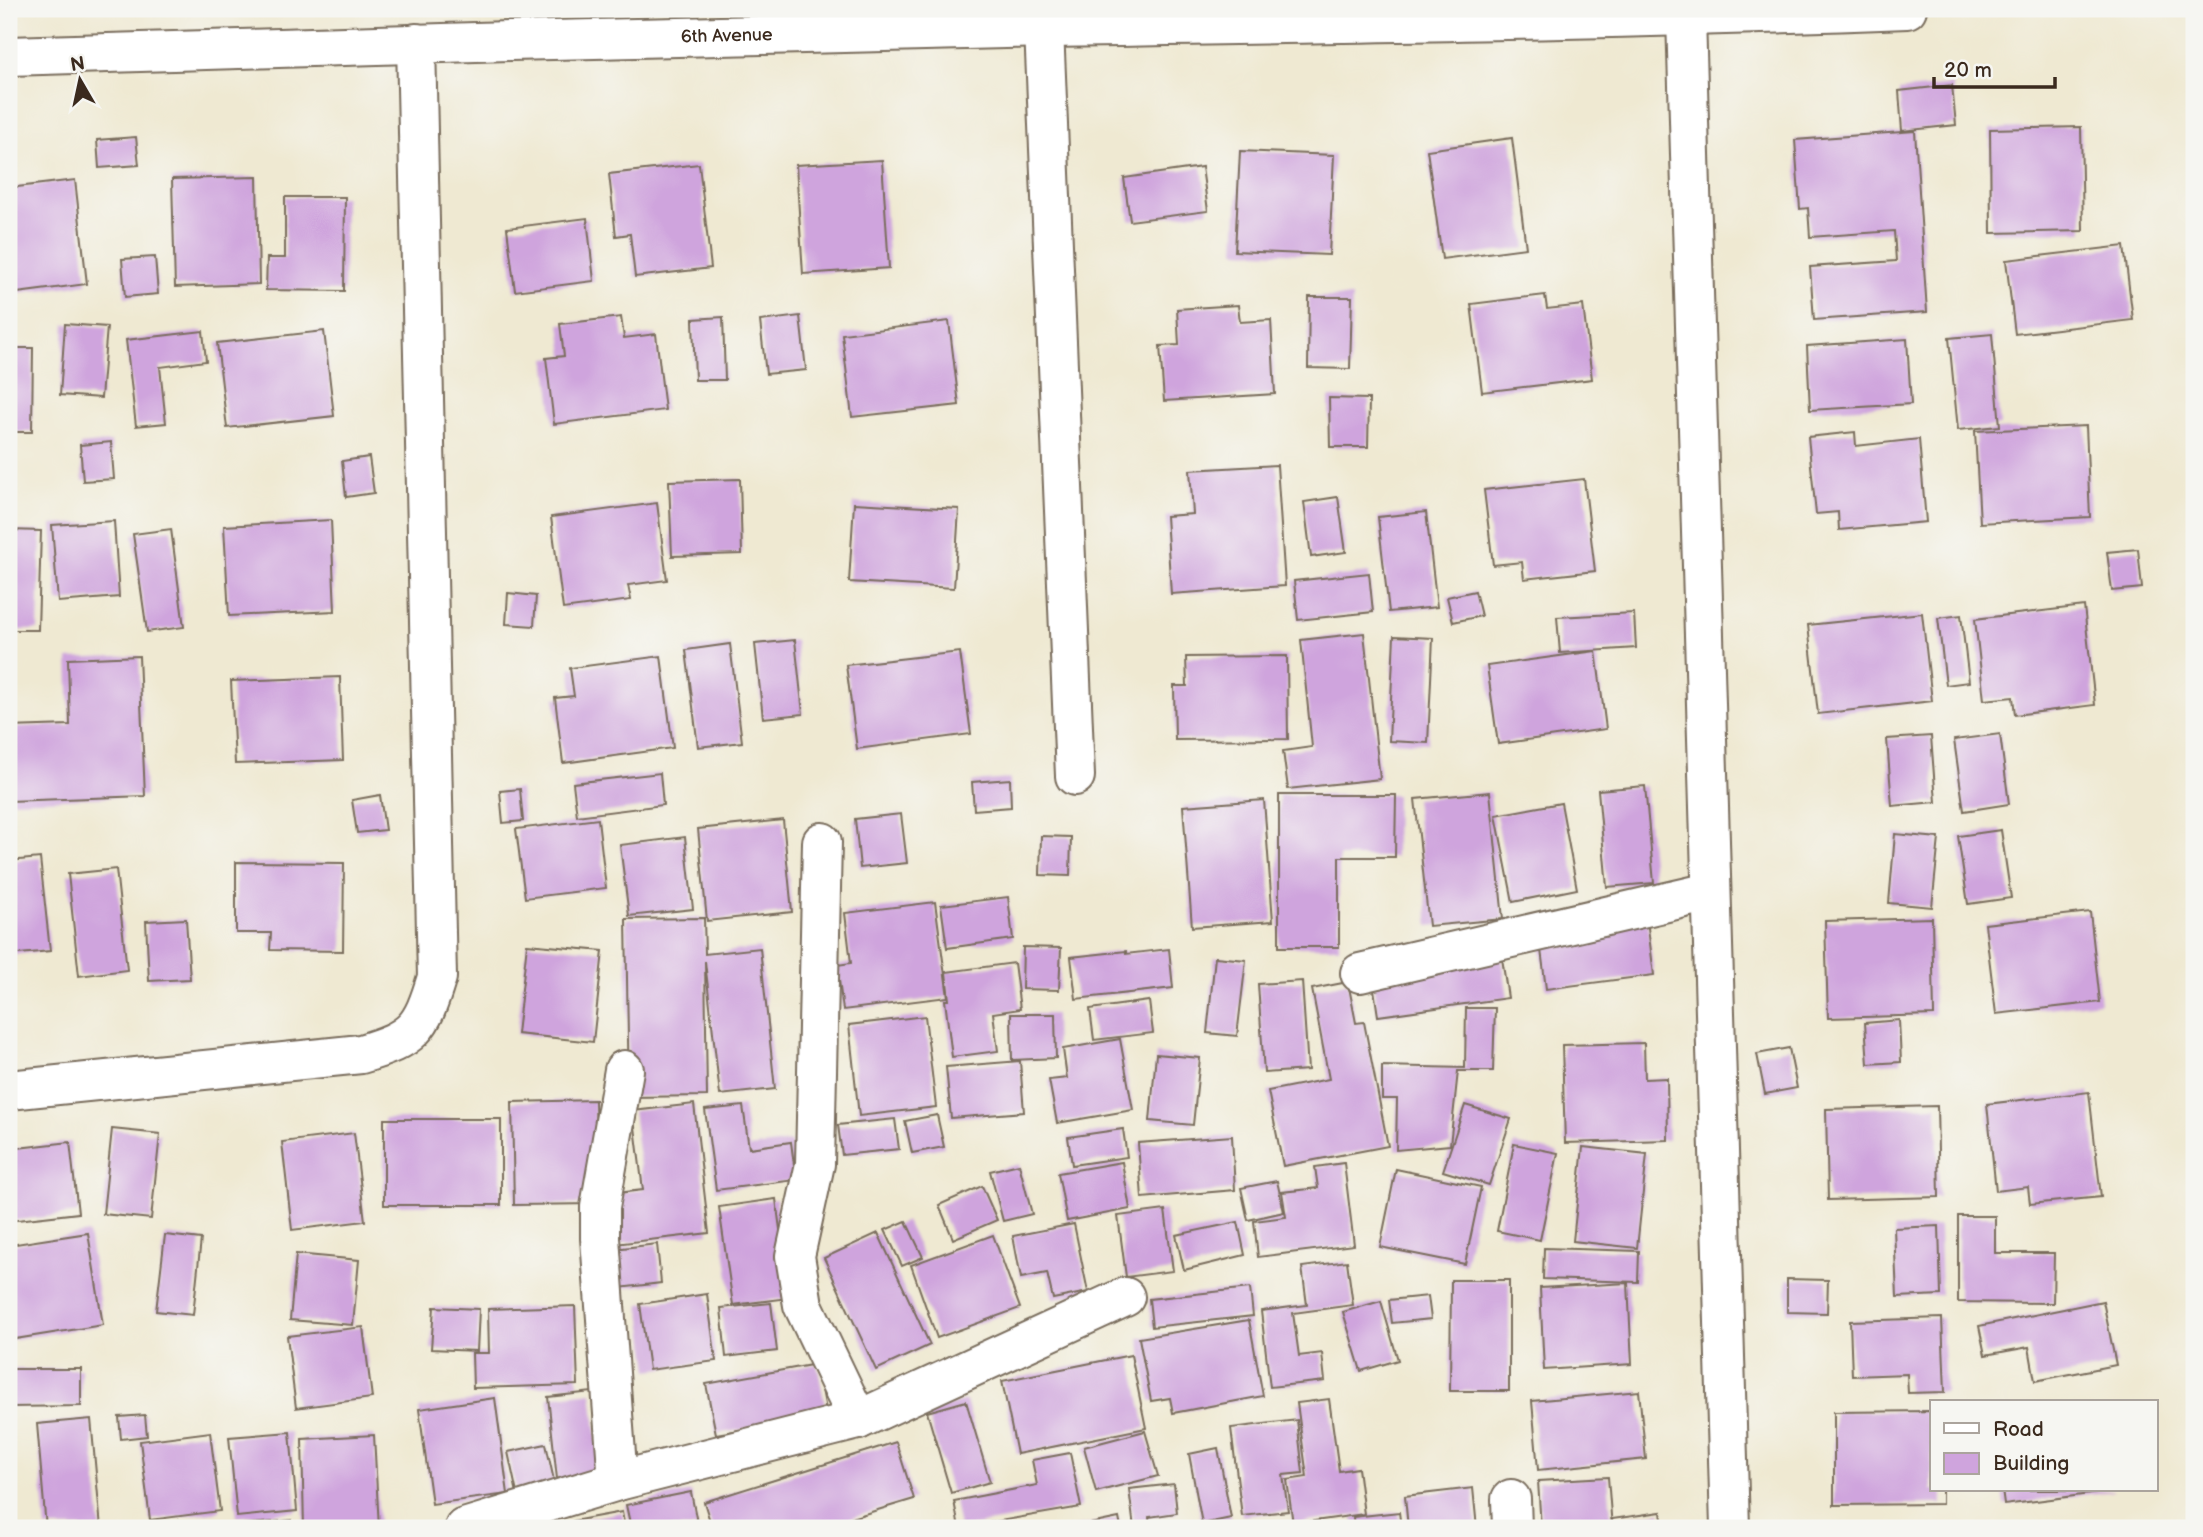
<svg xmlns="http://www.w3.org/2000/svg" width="2203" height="1537" font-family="'Balsamiq Sans',sans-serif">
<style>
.building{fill:#cfa4dd}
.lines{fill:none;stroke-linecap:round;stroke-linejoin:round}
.street-casing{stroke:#7a6d5d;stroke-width:42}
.secondary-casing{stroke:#7a6d5d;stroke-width:42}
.street{stroke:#fff;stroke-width:38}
.secondary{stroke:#fff;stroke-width:38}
.labels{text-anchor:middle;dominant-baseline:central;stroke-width:6;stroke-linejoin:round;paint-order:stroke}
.street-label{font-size:18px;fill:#3b2a1e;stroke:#f6f6f2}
</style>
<rect width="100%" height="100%" fill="#f6f6f2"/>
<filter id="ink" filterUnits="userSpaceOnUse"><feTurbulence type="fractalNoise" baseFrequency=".0143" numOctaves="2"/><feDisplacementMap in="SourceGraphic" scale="14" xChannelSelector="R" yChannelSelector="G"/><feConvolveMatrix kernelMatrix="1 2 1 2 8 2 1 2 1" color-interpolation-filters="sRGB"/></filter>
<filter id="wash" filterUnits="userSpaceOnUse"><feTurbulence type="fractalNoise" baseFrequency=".00686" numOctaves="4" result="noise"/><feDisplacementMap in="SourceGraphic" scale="28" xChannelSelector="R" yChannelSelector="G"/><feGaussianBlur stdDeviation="1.57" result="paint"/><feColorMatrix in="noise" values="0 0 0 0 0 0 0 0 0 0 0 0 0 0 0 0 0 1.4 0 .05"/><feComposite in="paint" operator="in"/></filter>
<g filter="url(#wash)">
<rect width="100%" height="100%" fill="#efe9d2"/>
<g id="blocks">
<g class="building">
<path d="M1952 85 1956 125 1902 131 1899 91Z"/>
<path d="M2081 127 2083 231 1991 233 1990 129Z"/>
<path d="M1915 131 1927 312 1814 320 1810 267 1896 261 1894 231 1810 237 1808 208 1800 209 1795 140Z"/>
<path d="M136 137 139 165 99 168 97 140Z"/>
<path d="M1512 138 1526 248 1442 259 1427 150Z"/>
<path d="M1240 151 1334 155 1329 255 1235 251Z"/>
<path d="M882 160 889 268 803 274 796 165Z"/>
<path d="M699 164 711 268 635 277 630 234 616 236 609 174Z"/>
<path d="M1202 167 1208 211 1130 221 1124 178Z"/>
<path d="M257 177 259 284 175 287 172 179Z"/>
<path d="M75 180 87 284 9 294V188Z"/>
<path d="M285 197H345L344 291 266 290 267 258H285Z"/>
<path d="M587 218 594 281 515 291 507 228Z"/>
<path d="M2124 246 2133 320 2015 334 2006 260Z"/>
<path d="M155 257 158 294 125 297 122 259Z"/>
<path d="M1545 295 1547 309 1583 305 1592 379 1482 392 1471 304Z"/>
<path d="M1309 297H1352L1350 369 1308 368Z"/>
<path d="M1238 305 1240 322 1271 320 1275 394 1164 401 1160 346 1179 345 1177 309Z"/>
<path d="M800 316 806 370 766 374 760 321Z"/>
<path d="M621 317 624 338 656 334 665 410 554 424 546 358 564 356 560 324Z"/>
<path d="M723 317 725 380H695L693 319Z"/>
<path d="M949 321 959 405 852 417 842 334Z"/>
<path d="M65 324 107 327 101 398 60 395Z"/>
<path d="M203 331 206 361 160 367 166 423 136 426 126 340Z"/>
<path d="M324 331 334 416 227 428 217 343Z"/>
<path d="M1992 334 2000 426 1958 430 1949 338Z"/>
<path d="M1907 339 1911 404 1810 410 1807 346Z"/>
<path d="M9 348H33L32 432H9Z"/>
<path d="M1329 398 1369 399 1368 447H1330Z"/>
<path d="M2086 426 2090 517 1980 523 1975 431Z"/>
<path d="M1855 432 1856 446 1919 439 1926 522 1839 530 1838 512 1816 514 1808 437Z"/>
<path d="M111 442 114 479 83 481 80 445Z"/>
<path d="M369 457 374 493 346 497 342 461Z"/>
<path d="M1277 465 1285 586 1171 594 1166 516 1193 514 1190 470Z"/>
<path d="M740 479 742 554 672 556 669 481Z"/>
<path d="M1584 479 1595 571 1524 579 1522 562 1493 565 1484 490Z"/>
<path d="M1338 497 1346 552 1311 557 1304 502Z"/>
<path d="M657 503 667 580 628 585 631 600 563 609 551 517Z"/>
<path d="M854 503 959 509 954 588 849 582Z"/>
<path d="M1426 512 1437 607 1389 612 1378 517Z"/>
<path d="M331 520 335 611 229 616 224 526Z"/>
<path d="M114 521 119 597 58 602 52 525Z"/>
<path d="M171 529 184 627 147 632 133 534Z"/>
<path d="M9 530 41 531 38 630H9Z"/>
<path d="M2138 549 2142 588 2112 591 2107 552Z"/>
<path d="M1369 573 1373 612 1298 620 1294 581Z"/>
<path d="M1475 591 1481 616 1453 622 1447 597Z"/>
<path d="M508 593 536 596 534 626 506 624Z"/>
<path d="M2084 606 2095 705 2015 715 2013 697 1984 700 1975 619Z"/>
<path d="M1634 613 1636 648 1560 653 1557 617Z"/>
<path d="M1922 613 1932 701 1818 714 1808 625Z"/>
<path d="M1961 615 1969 682 1946 685 1938 618Z"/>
<path d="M1364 633 1380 779 1288 789 1283 751 1312 747 1301 640Z"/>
<path d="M1394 636 1433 638 1428 743 1389 741Z"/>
<path d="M795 640 803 714 763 718 755 644Z"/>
<path d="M730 644 742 742 698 747 686 650Z"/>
<path d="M1596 651 1606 729 1498 744 1487 666Z"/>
<path d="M960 652 971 734 857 749 846 665Z"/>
<path d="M139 656 145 796 9 801V727L70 725 68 659Z"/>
<path d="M661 656 673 748 563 763 555 698 574 696 570 668Z"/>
<path d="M1287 656 1288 739 1175 740 1174 686H1187L1186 657Z"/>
<path d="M340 677 343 760 235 764 231 681Z"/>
<path d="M2000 734 2009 804 1964 811 1954 740Z"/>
<path d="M1931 736 1936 802 1892 806 1887 739Z"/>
<path d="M660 773 663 805 577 816 573 783Z"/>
<path d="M1010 779 1011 807 974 810 972 782Z"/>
<path d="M1645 786 1654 883 1607 887 1598 790Z"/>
<path d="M520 789 523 821 503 823 500 791Z"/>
<path d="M1490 792 1503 919 1429 926 1415 799Z"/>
<path d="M380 795 385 830 357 833 352 800Z"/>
<path d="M1279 795H1396L1395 857H1339V947H1279Z"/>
<path d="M1264 800 1273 921 1192 927 1183 806Z"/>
<path d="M1561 803 1577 889 1513 902 1496 815Z"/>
<path d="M901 814 907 863 860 868 855 819Z"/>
<path d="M598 819 606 888 525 898 516 829Z"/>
<path d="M783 820 792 912 707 921 698 829Z"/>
<path d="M2001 830 2011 898 1968 904 1958 836Z"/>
<path d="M1895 834 1939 838 1932 907 1889 903Z"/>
<path d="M1041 836 1071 837 1070 876 1040 875Z"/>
<path d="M685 837 693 909 629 916 620 845Z"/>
<path d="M40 858 50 951 9 955V861Z"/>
<path d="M236 862 344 863 343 951 270 950 271 933H236Z"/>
<path d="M116 869 127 970 79 976 68 874Z"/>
<path d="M1008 897 1013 939 947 948 941 905Z"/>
<path d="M935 902 948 997 843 1010 837 965 851 963 845 913Z"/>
<path d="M2090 912 2100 1002 1996 1014 1985 924Z"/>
<path d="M704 918 705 954 760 948 775 1089 720 1095 705 961 707 1096 629 1097 626 919Z"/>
<path d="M1932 918 1934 1015 1828 1018 1825 921Z"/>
<path d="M186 919 190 979 149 981 146 921Z"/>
<path d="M1647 920 1654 975 1546 989 1539 934Z"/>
<path d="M527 944 603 951 593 1042 517 1034Z"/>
<path d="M1023 947 1061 948 1059 990 1022 989Z"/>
<path d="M1169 949 1173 988 1076 999 1071 957 1126 951V954Z"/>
<path d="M1215 957 1246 960 1237 1036 1207 1033Z"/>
<path d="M1502 958 1508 998 1378 1016 1372 976Z"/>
<path d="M1014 963 1020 1009 993 1013 998 1051 952 1057 945 1000H949L946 972Z"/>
<path d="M1302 981 1308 1070 1264 1073 1258 984Z"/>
<path d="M1348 982 1356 1023 1364 1022 1388 1146 1283 1166 1268 1091 1329 1079 1312 989Z"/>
<path d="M1149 1001 1153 1033 1094 1040 1090 1009Z"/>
<path d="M1466 1008H1495L1493 1071H1458L1450 1145 1396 1150 1397 1099H1382V1066L1465 1068Z"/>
<path d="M1011 1014H1055L1056 1058 1012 1060Z"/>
<path d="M925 1016 936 1107 859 1116 849 1025Z"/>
<path d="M1899 1020 1901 1062 1868 1064 1865 1023Z"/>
<path d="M1120 1039 1133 1110 1057 1123 1049 1080 1067 1078 1063 1049Z"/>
<path d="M1644 1043 1645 1079 1667 1078 1668 1140 1565 1143 1562 1045Z"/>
<path d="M1789 1048 1797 1088 1765 1094 1757 1054Z"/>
<path d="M1156 1054 1200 1058 1193 1125 1150 1121Z"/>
<path d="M1020 1061 1024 1112 951 1118 946 1067Z"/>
<path d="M2089 1092 2101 1197 2030 1204 2028 1187 1996 1191 1987 1104Z"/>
<path d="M595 1100 597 1204 514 1205 512 1102Z"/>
<path d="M694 1104 709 1233 615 1244 609 1194 643 1190 633 1111Z"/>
<path d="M1465 1105 1511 1119 1489 1185 1443 1171Z"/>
<path d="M743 1106 749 1148 791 1142 796 1180 716 1190 705 1110Z"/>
<path d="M1937 1106 1939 1197 1828 1200 1826 1109Z"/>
<path d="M937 1115 944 1147 912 1153 905 1121Z"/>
<rect x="384" y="1119" width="117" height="86"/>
<path d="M895 1119 899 1149 842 1155 838 1125Z"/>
<path d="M112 1129 160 1134 151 1219 103 1214Z"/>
<path d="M1123 1129 1127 1157 1072 1165 1068 1137Z"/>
<path d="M354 1133 365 1221 292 1230 282 1142Z"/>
<path d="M1232 1136 1235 1190 1142 1198 1138 1143Z"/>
<path d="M70 1142 78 1213 9 1221V1149Z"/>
<path d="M1514 1144 1558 1153 1540 1240 1497 1231Z"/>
<path d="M1583 1147 1647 1154 1637 1248 1573 1241Z"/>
<path d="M1122 1162 1130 1209 1067 1221 1058 1173Z"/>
<path d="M1344 1163 1354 1245 1258 1257 1254 1221 1286 1217 1282 1192 1318 1188 1315 1167Z"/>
<path d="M1019 1164 1032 1214 1003 1221 990 1171Z"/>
<path d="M1396 1169 1481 1187 1465 1264 1380 1247Z"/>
<path d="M1277 1181 1284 1212 1248 1220 1241 1188Z"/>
<path d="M982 1186 997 1220 953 1239 939 1205Z"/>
<path d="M776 1199 789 1298 733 1305 719 1207Z"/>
<path d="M1165 1210 1173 1271 1126 1277 1118 1216Z"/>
<path d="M1958 1216H1995V1253H2054L2053 1303 1958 1302Z"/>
<path d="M906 1221 923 1257 902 1266 885 1230Z"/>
<path d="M1238 1222 1245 1255 1184 1270 1176 1235Z"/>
<path d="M1074 1224 1088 1292 1053 1299 1047 1273 1021 1278 1013 1236Z"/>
<path d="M1939 1226 1941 1295 1897 1297 1894 1228Z"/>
<path d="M88 1233 103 1325 9 1340V1245Z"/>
<path d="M878 1233 930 1345 876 1370 824 1258Z"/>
<path d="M165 1235 201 1239 193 1315 156 1311Z"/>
<path d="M993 1235 1020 1308 937 1338 911 1265Z"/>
<path d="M657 1244 661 1283 619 1288 614 1249Z"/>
<path d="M1544 1248 1639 1251 1638 1282 1543 1279Z"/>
<path d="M296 1254 359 1260 353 1325 290 1320Z"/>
<path d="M1347 1261 1353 1305 1293 1313 1299 1356 1322 1353 1325 1381 1270 1387 1261 1311 1307 1305 1302 1267Z"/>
<path d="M1787 1279 1828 1280 1827 1313 1787 1312Z"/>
<path d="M1451 1280H1509V1391H1450Z"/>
<path d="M1628 1283 1632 1364 1544 1370 1540 1288Z"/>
<path d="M1250 1288 1253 1316 1152 1327 1149 1299Z"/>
<path d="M707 1294 716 1361 649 1370 640 1304Z"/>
<path d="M1428 1296 1431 1319 1392 1323 1389 1300Z"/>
<path d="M1381 1301 1398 1360 1361 1371 1343 1312Z"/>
<path d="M2103 1301 2116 1365 2035 1381 2029 1347 1985 1355 1979 1326Z"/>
<path d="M771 1303 777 1351 726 1357 721 1308Z"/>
<path d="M575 1306 578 1385 473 1388 472 1353H489L488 1309Z"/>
<path d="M434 1307 479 1309 477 1351 431 1349Z"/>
<path d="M1942 1318 1945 1392 1908 1393 1907 1374 1852 1376 1850 1321Z"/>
<path d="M1249 1320 1263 1396 1173 1413 1170 1398 1151 1401 1139 1338Z"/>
<path d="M363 1327 372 1398 296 1408 287 1336Z"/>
<path d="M1131 1355 1146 1428 1017 1454 1002 1381Z"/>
<path d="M817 1364 827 1415 716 1434 706 1384Z"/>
<path d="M9 1369H81V1406L9 1407Z"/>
<path d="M1639 1391 1646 1459 1538 1470 1532 1401Z"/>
<path d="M592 1392 602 1483 558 1488 548 1397Z"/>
<path d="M495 1398 508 1494 432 1504 419 1409Z"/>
<path d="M1329 1399 1339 1471 1358 1468 1364 1514 1293 1524 1287 1480 1307 1477 1297 1403Z"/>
<path d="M966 1401 990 1482 951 1493 927 1412Z"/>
<path d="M1932 1411V1490H1942V1504L1834 1505V1412Z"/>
<path d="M145 1415 147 1436 121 1439 119 1417Z"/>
<path d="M91 1419 101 1528H46L37 1424Z"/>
<path d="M1297 1420 1303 1473 1283 1475 1288 1511 1242 1516 1231 1428Z"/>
<path d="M1145 1431 1158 1476 1096 1492 1084 1447Z"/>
<path d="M210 1432 220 1511 150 1520 140 1441Z"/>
<path d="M290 1432 297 1511 237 1517 229 1437Z"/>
<path d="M374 1435 379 1528H304L302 1439Z"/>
<path d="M896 1442 914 1499 818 1528H712L704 1502Z"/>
<path d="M546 1444 556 1490 518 1498 508 1452Z"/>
<path d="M1218 1448 1231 1518 1202 1524 1189 1454Z"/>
<path d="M1070 1453 1081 1507 959 1528 954 1501 1037 1485 1032 1460Z"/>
<path d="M1608 1477 1612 1528H1541L1538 1481Z"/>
<path d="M1174 1484 1177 1513 1149 1517 1150 1528H1134L1129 1489Z"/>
<path d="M1473 1488 1477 1528H1408L1405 1496Z"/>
<path d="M2002 1490H2113V1491L2004 1505Z"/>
<path d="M691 1492 698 1528H631L626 1505Z"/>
<path d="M622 1512 625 1528H574L573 1521Z"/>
<path d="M1399 1512 1401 1528H1354L1353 1517Z"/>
<path d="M1661 1512 1663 1528H1613L1612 1519Z"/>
<path d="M1119 1518 1121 1528H1075V1527Z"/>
<path d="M292 1520 293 1528H230V1526Z"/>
</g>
</g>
</g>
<g filter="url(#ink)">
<use href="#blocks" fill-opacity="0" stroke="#7a6d5d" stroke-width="2"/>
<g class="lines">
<defs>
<g id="street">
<path d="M1686 17 1730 1528"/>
<path d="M1044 28 1075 776"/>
<path d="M822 842 815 1164 795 1256 803 1305 858 1420"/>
<path d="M1360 973 1710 892"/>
<path d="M9 1090 361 1054C414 1038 421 1030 437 977L416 43"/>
<path d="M618 1481 600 1238V1207L624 1070"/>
<path d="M1511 1499 1512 1528"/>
<path d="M464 1528 618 1481 858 1420 1125 1297"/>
</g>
<g id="secondary">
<path id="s1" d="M9 56C355 45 702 35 1048 28 1334 23 1621 20 1907 9"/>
</g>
</defs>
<use href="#street" class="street-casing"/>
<use href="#secondary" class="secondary-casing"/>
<use href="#street" class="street"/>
<use href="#secondary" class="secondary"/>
</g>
</g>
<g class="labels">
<g class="street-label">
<text stroke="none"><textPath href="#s1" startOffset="718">6th Avenue</textPath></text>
</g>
</g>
<rect width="2203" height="1537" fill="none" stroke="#f6f6f2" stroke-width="35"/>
<rect x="1930" y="1400" width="228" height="91" fill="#f6f6f2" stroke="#aba49d" stroke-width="2"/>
<rect x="1944" y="1423" width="35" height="10" fill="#ffffff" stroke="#aba49d" stroke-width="2"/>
<text x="1993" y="1436" font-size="21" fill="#3b2a1e">Road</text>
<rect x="1944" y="1453" width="35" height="21" fill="#cfa4dd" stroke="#aba49d" stroke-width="2"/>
<text x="1993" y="1470" font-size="21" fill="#3b2a1e">Building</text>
<g transform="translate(80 80) rotate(351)" stroke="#f6f6f2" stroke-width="5" paint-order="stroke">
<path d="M0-5L12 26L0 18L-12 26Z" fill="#3b2a1e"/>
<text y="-10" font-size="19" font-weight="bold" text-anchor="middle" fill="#3b2a1e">N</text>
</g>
<path d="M1934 77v10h121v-10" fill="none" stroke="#3b2a1e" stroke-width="3.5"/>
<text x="1944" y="77" font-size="21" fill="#3b2a1e" stroke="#f6f6f2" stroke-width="5" paint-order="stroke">20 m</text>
</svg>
